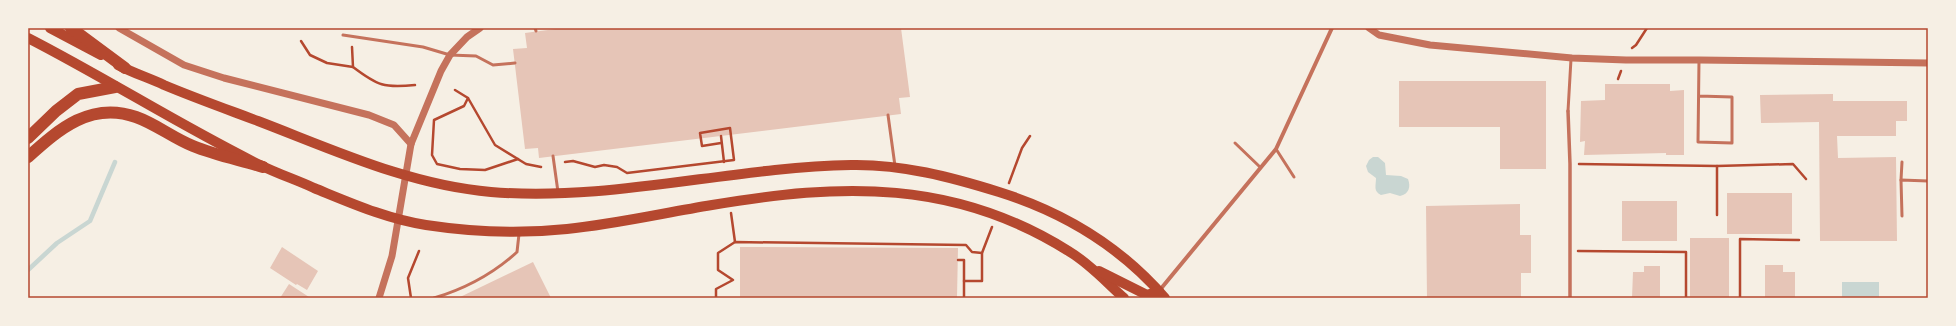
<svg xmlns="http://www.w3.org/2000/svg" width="1956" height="326" font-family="Georgia,serif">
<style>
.water{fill:#c9d6d2}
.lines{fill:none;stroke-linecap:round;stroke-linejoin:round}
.stream{stroke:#c9d6d2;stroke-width:4.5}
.building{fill:#e6c5b7}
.path{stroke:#b5482f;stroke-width:2.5}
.service{stroke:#c5725c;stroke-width:3}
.pedestrian{stroke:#c5725c;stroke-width:3.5}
.minor{stroke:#c5725c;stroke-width:4}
.tertiary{stroke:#c5725c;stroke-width:7}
.primary{stroke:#b5482f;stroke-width:10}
.motorway{stroke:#b5482f;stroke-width:12}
.neatline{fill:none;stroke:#b5482f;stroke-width:1.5}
</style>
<rect width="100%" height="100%" fill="#f6efe4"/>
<g class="water">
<path d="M1373 157H1378L1385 163 1386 175 1401 176 1408 179C1411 187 1409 194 1400 196L1390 193 1381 195C1373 191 1376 186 1376 178L1368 172 1366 166 1369 160Z"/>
<rect x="1842" y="282" width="37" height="16"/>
</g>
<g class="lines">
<path class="stream" d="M28 270 57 243 90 221 115 162"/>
</g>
<g class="building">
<path d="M563 28H901L910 97 899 98 901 114 539 158 538 148 525 149 513 49 527 48 525 33Z"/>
<path d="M1399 81H1546V169H1500V127H1399Z"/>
<path d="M1605 84H1670V91L1684 90V155H1666V153L1584 155 1585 141 1580 142 1581 101 1605 100Z"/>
<path d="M1833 94V101H1907V121H1896V136H1837L1838 158 1896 157 1897 241H1820L1819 122 1761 123 1760 95Z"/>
<rect x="1727" y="193" width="65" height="41"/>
<rect x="1622" y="201" width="55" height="40"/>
<path d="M1520 204V235H1531V273H1521V298H1427L1426 206Z"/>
<rect x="1690" y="238" width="39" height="60"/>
<path d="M282 247 318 271 307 290 297 284 296 285 270 268Z"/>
<path d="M740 247 958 248 957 298H740Z"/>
<path d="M533 262 551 298H458Z"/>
<path d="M1765 265H1783V272H1795V298H1765Z"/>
<path d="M1644 266H1660V298H1632L1633 272H1644Z"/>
<path d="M289 284 309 297V298H280Z"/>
</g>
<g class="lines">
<g class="path">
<path d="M301 41 310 55 327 63 353 67"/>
<path d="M352 47 353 67C378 86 384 88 415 85"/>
<path d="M1632 48 1636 45 1647 28"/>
<path d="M1618 79 1621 71"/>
<path d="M455 90 468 98 495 145 526 164 541 167"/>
<path d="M468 98 464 106 434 120 432 155 437 164 460 169 485 170 518 159"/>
<path d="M721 136 724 162"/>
<path d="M565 162 573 161 595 167 604 165 617 167 627 173 734 160 730 128 700 133 702 146 721 143"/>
<path d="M1579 164 1717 166 1793 164 1806 179"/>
<path d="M1717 166V215"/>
<path d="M1009 183 1022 148 1030 136"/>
<path d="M731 213 735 242"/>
<path d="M1578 251 1686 252V298"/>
<path d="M958 260H964V298"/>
<path d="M964 281H982V253L992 227"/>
<path d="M411 298 408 278 419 251"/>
<path d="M716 298V289L733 280 718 270V253L735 242 966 245 972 252 982 253"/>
<path d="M1740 298V239L1799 240"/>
</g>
<g class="service">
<path d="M535 28 536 31"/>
<path d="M343 35 423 47 450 55 476 56 493 65 515 63"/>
<path d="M1699 96 1732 97V143L1698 142 1699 60"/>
<path d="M1568 111 1571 59"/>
<path d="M888 115 895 166"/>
<path d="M1235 143 1260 167"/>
<path d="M1276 149 1294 177"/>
<path d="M553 156 558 192"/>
<path d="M1901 180 1902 162"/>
<path d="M1902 216 1901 180 1928 181"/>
<path d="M434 298C464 289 494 273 517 252L519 234"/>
</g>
<path class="pedestrian" d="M1568 111 1570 164V298"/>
<path class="minor" d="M1159 291 1276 149 1332 28"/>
<g class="tertiary">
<path d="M119 28 184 65 224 78 369 115 394 125 411 144"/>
<path d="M1369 28 1379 35 1430 45 1572 58 1626 60H1699L1928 63"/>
<path d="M379 298 392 256 411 144 441 71 450 55 467 37 480 28"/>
</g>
<g class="primary">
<path d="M50 28 101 55"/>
<path d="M28 38C106 78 181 126 260 165 278 174 297 180 314 188 351 203 387 219 426 225 472 232 520 234 567 229 616 224 663 213 712 205 841 183 955 179 1070 252 1090 264 1106 282 1124 298"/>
<path d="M118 65C133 73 149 78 164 85 195 98 226 109 258 121 334 150 409 185 491 192 612 202 731 167 851 165 902 164 951 177 999 192 1063 212 1121 247 1165 298"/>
<path d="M1099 271 1147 295 1159 291"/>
</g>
<g class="motorway">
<path d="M71 28 125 68"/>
<path d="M28 138 56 111 78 94 115 87"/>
<path d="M28 157C59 129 91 101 136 117 156 124 173 138 193 146 215 155 240 160 263 167"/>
</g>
</g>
<rect width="1956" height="326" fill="none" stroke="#f6efe4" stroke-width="58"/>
<rect x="29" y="29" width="1898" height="268" class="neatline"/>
</svg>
